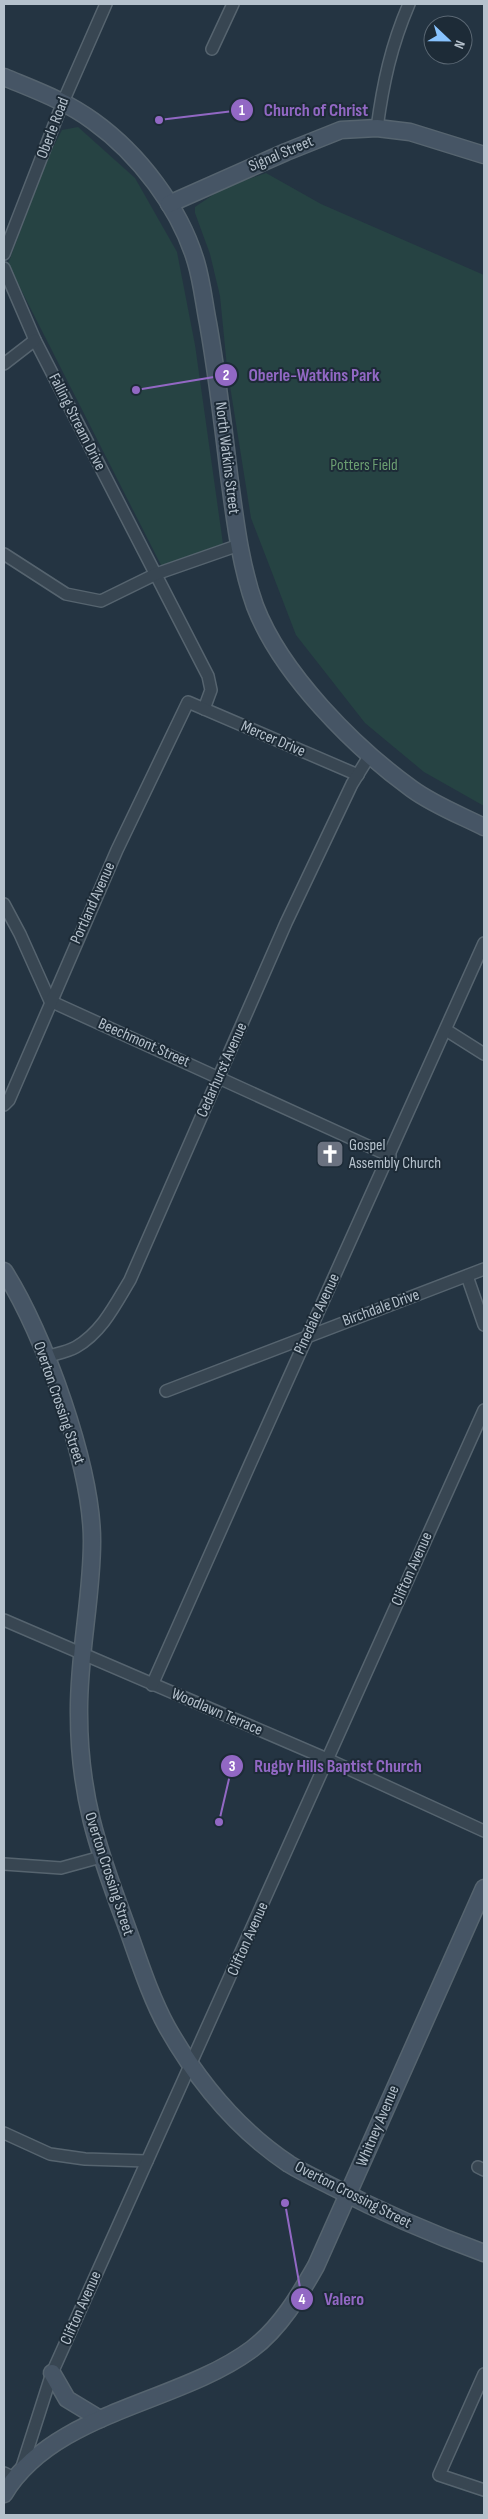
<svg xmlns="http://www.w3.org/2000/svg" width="488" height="2519" font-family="'Sofia Sans Condensed',sans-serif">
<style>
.green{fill:#264343}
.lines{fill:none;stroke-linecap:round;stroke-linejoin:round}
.street-casing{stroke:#56646f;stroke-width:14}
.secondary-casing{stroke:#56646f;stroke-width:19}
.street{stroke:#384652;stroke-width:11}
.secondary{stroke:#465565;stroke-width:16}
.labels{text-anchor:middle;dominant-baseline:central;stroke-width:4;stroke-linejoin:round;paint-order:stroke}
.street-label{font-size:16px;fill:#b5c1cc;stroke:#1d2b37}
.park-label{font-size:16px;fill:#6b9e71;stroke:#1d2b37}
.poi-label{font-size:16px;fill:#b5c1cc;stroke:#1d2b37;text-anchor:start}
.leader{fill:none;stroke:#9268c4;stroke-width:2}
.callout-dot{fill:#9268c4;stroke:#1d2b37;stroke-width:2}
.mark-label{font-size:15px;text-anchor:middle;font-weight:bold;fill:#fff}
.callout-label{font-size:18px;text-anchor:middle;font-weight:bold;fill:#9268c4;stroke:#1d2b37;stroke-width:4;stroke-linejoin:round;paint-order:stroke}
</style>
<rect width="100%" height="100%" fill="#243442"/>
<g class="green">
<path d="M78 127 135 178 177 252 195 345 223 544 162 567 8 264 47 159 62 130Z"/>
<path d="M266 173 321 204 484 275V806L424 772 365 723 296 635 251 518 227 367 220 296 210 254 195 213V207L223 188Z"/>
</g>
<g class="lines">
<defs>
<g id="street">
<path d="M212 49 233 4"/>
<path d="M377 128C383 83 391 46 409 4"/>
<path d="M4 254 63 102 106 4"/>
<path d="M4 268 35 340 208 676 211 690 204 709"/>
<path d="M4 364 35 340"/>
<path d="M4 554 66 594 101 601 156 574 239 545"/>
<path d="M4 904 20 934 50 1001 390 1156"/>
<path d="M446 1030 484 1054"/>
<path d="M4 1105 9 1100 117 850 188 702 358 775"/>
<path d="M467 1276 484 1325"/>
<path d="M46 1357C55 1354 67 1352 76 1347 102 1332 115 1305 130 1280L286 923 352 784 370 755"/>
<path d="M166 1391 484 1269"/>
<path d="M4 1620 327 1759 484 1831"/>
<path d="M152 1685C261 1437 373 1191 484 943"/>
<path d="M4 1864 61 1868 101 1857"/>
<path d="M4 2133 50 2154 85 2159 147 2161"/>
<path d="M478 2167 484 2170"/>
<path d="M484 2374 439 2475 484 2490"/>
<path d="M21 2470 52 2373 484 1410"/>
<path d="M4 2473 14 2478"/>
</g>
<g id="secondary">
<path d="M4 77C35 90 66 101 93 121 139 154 180 208 196 262 202 282 204 303 208 323 217 374 223 424 229 475 235 519 240 564 255 606 281 674 354 747 412 789 434 805 460 815 484 827"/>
<path d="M169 204 286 152 341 130 377 128 410 132 484 155"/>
<path d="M4 1271C44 1333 92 1467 92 1541 92 1599 78 1656 79 1714 79 1794 97 1847 125 1922 138 1957 149 1994 167 2027 197 2080 238 2130 289 2164 302 2172 317 2179 331 2186 381 2212 432 2234 484 2253"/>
<path d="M52 2373 67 2399 100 2419"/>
<path d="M4 2494C54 2411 178 2404 252 2349 280 2328 299 2296 316 2266L484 1888"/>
</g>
</defs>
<use href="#street" class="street-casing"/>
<use href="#secondary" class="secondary-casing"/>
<use href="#street" class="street"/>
<use href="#secondary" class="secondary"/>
</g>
<defs>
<symbol id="church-square" viewBox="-11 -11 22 22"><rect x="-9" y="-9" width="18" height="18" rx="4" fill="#6b7280" stroke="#1d2b37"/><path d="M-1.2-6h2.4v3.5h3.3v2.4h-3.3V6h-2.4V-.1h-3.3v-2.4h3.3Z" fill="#fff"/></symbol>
</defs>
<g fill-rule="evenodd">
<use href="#church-square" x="314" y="1138" width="32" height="32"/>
</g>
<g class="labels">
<g class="street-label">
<text transform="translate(53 128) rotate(-69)">Oberle Road</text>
<text transform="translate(281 154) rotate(-23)">Signal Street</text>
<text transform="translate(77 422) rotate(63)">Falling Stream Drive</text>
<text transform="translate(227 458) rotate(83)">North Watkins Street</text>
<text transform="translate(273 739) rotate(23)">Mercer Drive</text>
<text transform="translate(93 903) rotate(-66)">Portland Avenue</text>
<text transform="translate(144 1043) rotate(24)">Beechmont Street</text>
<text transform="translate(222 1070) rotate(-66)">Cedarhurst Avenue</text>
<text transform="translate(381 1308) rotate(-20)">Birchdale Drive</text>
<text transform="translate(317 1314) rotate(-65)">Pinedale Avenue</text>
<text transform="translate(59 1403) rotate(71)">Overton Crossing Street</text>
<text transform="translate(412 1569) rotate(-66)">Clifton Avenue</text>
<text transform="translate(217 1712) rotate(23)">Woodlawn Terrace</text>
<text transform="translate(109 1874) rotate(72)">Overton Crossing Street</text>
<text transform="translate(248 1939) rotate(-66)">Clifton Avenue</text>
<text transform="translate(378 2126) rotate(-67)">Whitney Avenue</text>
<text transform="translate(353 2195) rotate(27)">Overton Crossing Street</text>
<text transform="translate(81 2308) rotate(-66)">Clifton Avenue</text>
</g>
<g class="park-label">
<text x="364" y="465">Potters Field</text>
</g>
<g class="poi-label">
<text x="349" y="1145">Gospel<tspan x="349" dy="18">Assembly Church</tspan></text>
</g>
</g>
<path class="leader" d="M159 120L242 110M136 390L226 375M219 1822L232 1766M285 2203L302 2299"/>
<g class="callout-dot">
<circle cx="159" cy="120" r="5"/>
<circle cx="136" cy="390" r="5"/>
<circle cx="219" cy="1822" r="5"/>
<circle cx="285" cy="2203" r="5"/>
<circle cx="242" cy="110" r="12"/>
<circle cx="226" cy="375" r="12"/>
<circle cx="232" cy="1766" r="12"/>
<circle cx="302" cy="2299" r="12"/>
</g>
<g class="mark-label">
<text x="242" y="115">1</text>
<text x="226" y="380">2</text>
<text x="232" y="1771">3</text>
<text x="302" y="2304">4</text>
</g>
<g class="callout-label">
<text x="316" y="116">Church of Christ</text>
<text x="314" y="381">Oberle-Watkins Park</text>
<text x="338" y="1772">Rugby Hills Baptist Church</text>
<text x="344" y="2305">Valero</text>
</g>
<rect width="488" height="2519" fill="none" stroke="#b5c1cc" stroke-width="10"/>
<g transform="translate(448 40) rotate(112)"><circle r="24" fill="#1d2b37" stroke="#5a6773"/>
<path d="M0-4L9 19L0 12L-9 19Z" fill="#88c3fe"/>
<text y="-8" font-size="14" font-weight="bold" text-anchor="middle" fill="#b5c1cc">N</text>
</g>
</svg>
